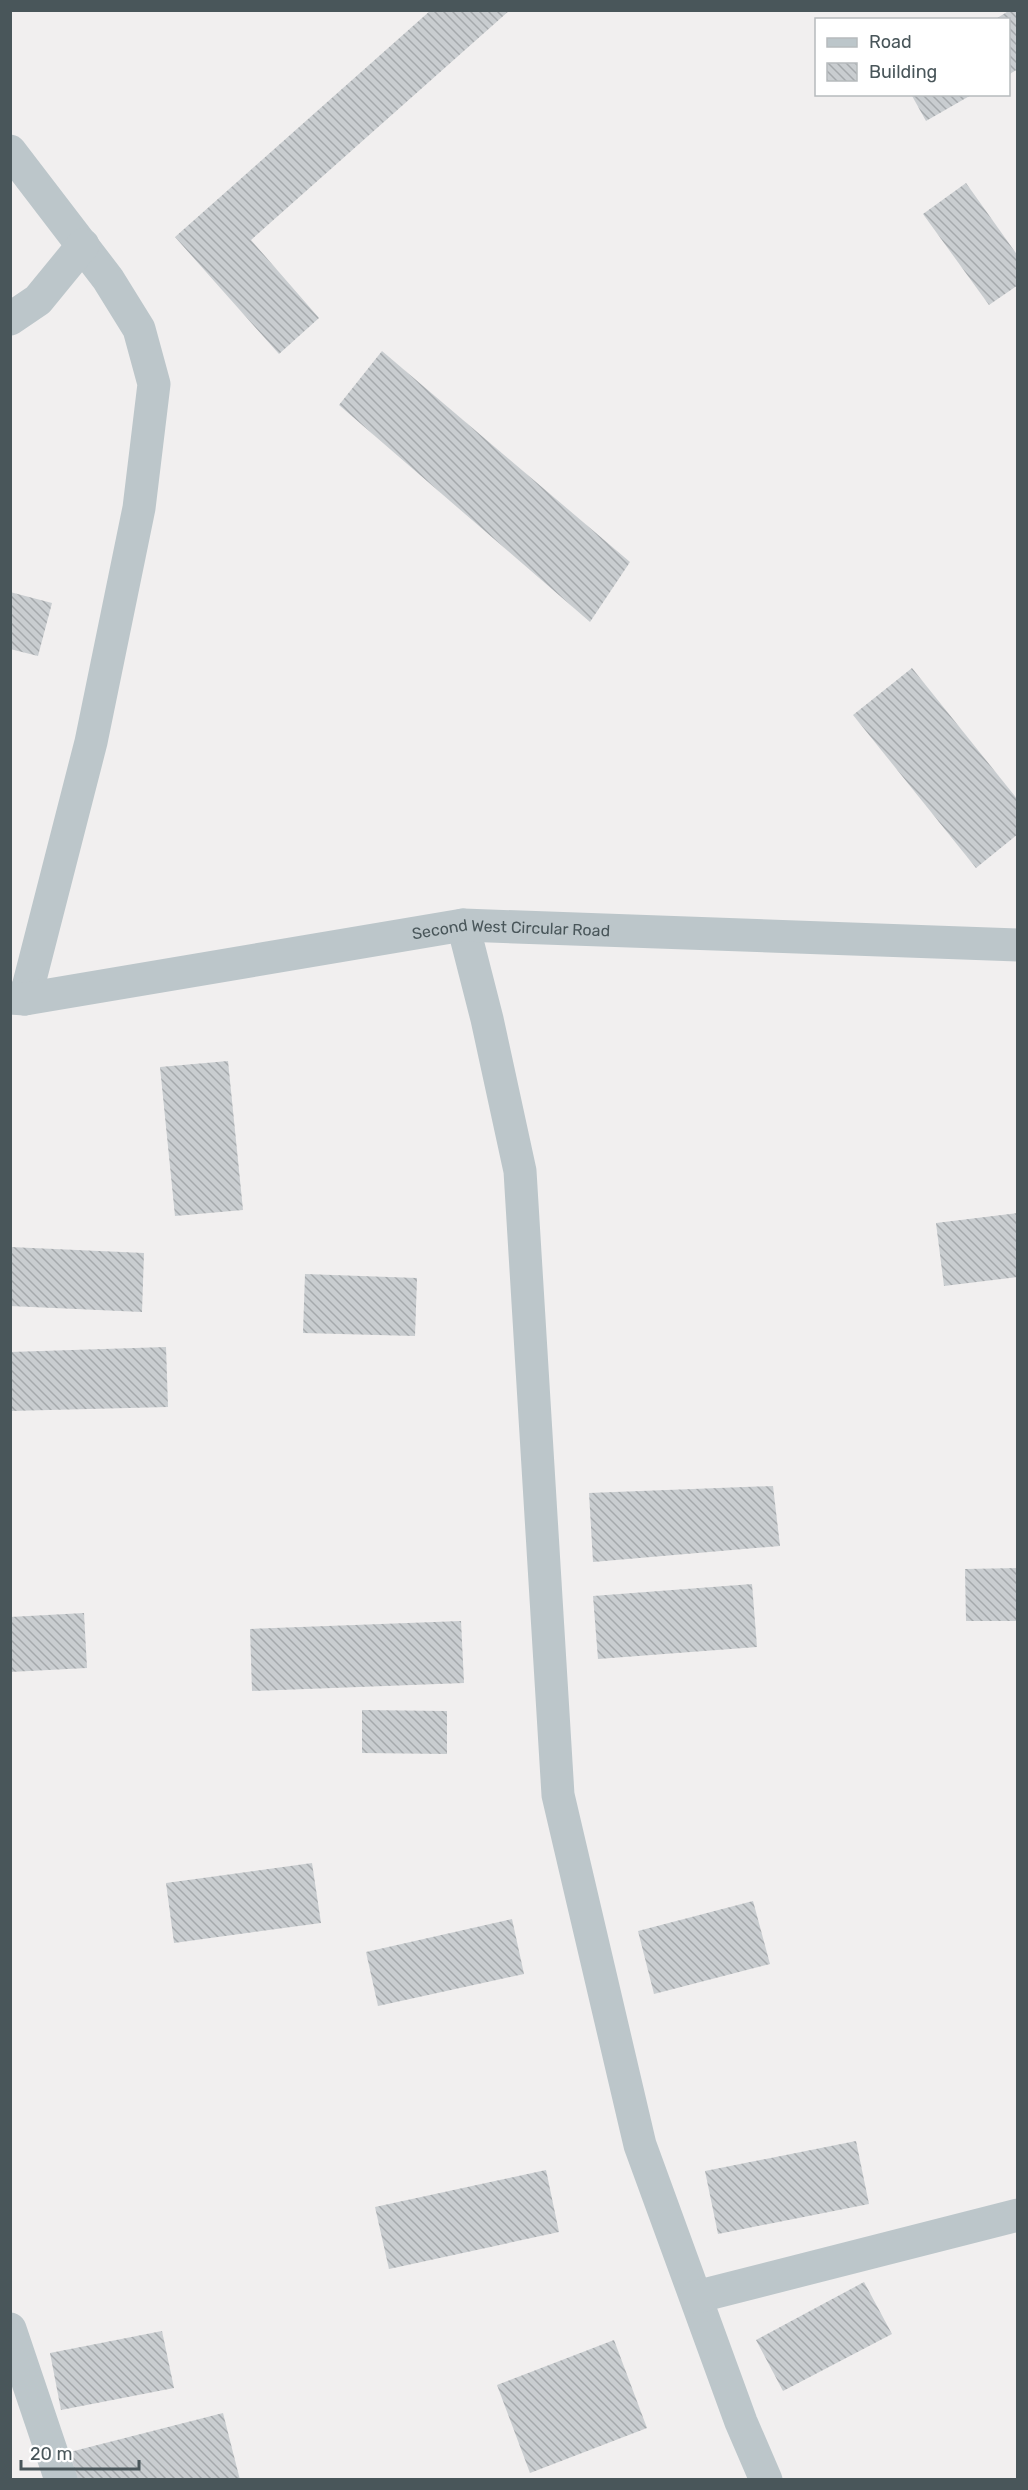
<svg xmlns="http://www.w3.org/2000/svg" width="1028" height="2490" font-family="Rubik,sans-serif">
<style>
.building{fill:url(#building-back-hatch)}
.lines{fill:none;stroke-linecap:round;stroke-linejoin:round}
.minor{stroke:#bcc6ca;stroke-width:33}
.labels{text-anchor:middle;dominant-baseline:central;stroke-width:4.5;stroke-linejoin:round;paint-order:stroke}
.street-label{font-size:16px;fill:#49565a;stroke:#fff}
</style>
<defs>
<pattern id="building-back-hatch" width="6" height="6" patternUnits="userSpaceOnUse" patternTransform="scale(1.5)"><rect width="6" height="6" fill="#c9cdd0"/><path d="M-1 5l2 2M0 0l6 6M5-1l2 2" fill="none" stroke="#a5a9ac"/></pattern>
</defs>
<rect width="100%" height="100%" fill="#f1efef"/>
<g class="building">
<path d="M431 10H510L251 240 319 318 279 354 175 237Z"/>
<path d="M1010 10H1018V69L1008 75V20H994Z"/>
<path d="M911 94H973L926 121Z"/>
<path d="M966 183 1018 256V285L989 305 923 214Z"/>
<path d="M382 351 630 562 590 622 339 405Z"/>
<path d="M10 592 52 603 38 656 10 649Z"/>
<path d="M912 668 1018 800V834L976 868 853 715Z"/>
<path d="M228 1061 243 1210 175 1216 160 1067Z"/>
<path d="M1018 1213V1277L944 1286 936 1223Z"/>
<path d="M10 1247 144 1253 142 1312 10 1306Z"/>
<path d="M305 1274 417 1278 415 1336 303 1333Z"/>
<path d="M166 1347 168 1407 10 1411V1352Z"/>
<path d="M773 1486 780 1546 593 1562 589 1493Z"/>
<path d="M1018 1568V1621H966L965 1569Z"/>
<path d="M752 1584 757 1647 598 1659 593 1596Z"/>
<path d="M84 1613 87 1668 10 1672V1617Z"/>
<path d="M461 1621 464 1683 252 1691 250 1629Z"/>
<path d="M362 1710 447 1711V1754L362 1753Z"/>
<path d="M312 1863 321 1923 174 1943 166 1883Z"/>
<path d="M753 1901 770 1964 654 1994 638 1931Z"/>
<path d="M512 1919 524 1974 378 2006 366 1952Z"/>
<path d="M856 2141 869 2204 718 2234 705 2171Z"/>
<path d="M546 2170 559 2232 389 2269 375 2207Z"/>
<path d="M864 2282 892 2334 783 2391 756 2340Z"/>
<path d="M162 2331 174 2388 61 2410 50 2353Z"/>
<path d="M614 2340 647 2428 530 2473 497 2385Z"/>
<path d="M223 2413 240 2480H77L70 2452Z"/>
</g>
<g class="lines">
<g class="minor">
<path d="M10 151 108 279 139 329 154 384 139 508 91 742 25 999"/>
<path d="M10 319 38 300 83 245"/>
<path d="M463 925 487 1019 520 1171 558 1795 640 2145 741 2422 766 2480"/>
<path id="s1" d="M10 998 25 999 463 925 1018 945"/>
<path d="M696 2297 1018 2215"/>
<path d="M10 2329 61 2480"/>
</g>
</g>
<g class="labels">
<g class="street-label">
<text stroke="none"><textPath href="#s1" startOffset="507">Second West Circular Road</textPath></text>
</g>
</g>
<rect width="1028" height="2490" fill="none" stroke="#49565a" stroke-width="24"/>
<rect x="815" y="18" width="195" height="78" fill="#ffffff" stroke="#b6bbbd" stroke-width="1.5"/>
<rect x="827" y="38" width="30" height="9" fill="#bcc6ca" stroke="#b6bbbd" stroke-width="1.5"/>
<text x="869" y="48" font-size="18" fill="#49565a">Road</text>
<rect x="827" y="63" width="30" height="18" fill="url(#building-back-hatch)" stroke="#b6bbbd" stroke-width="1.5"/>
<text x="869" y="78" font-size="18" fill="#49565a">Building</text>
<path d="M21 2460v9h118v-9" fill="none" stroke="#49565a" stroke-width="3"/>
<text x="30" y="2460" font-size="18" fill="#49565a" stroke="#ffffff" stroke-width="4.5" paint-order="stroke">20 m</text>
</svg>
